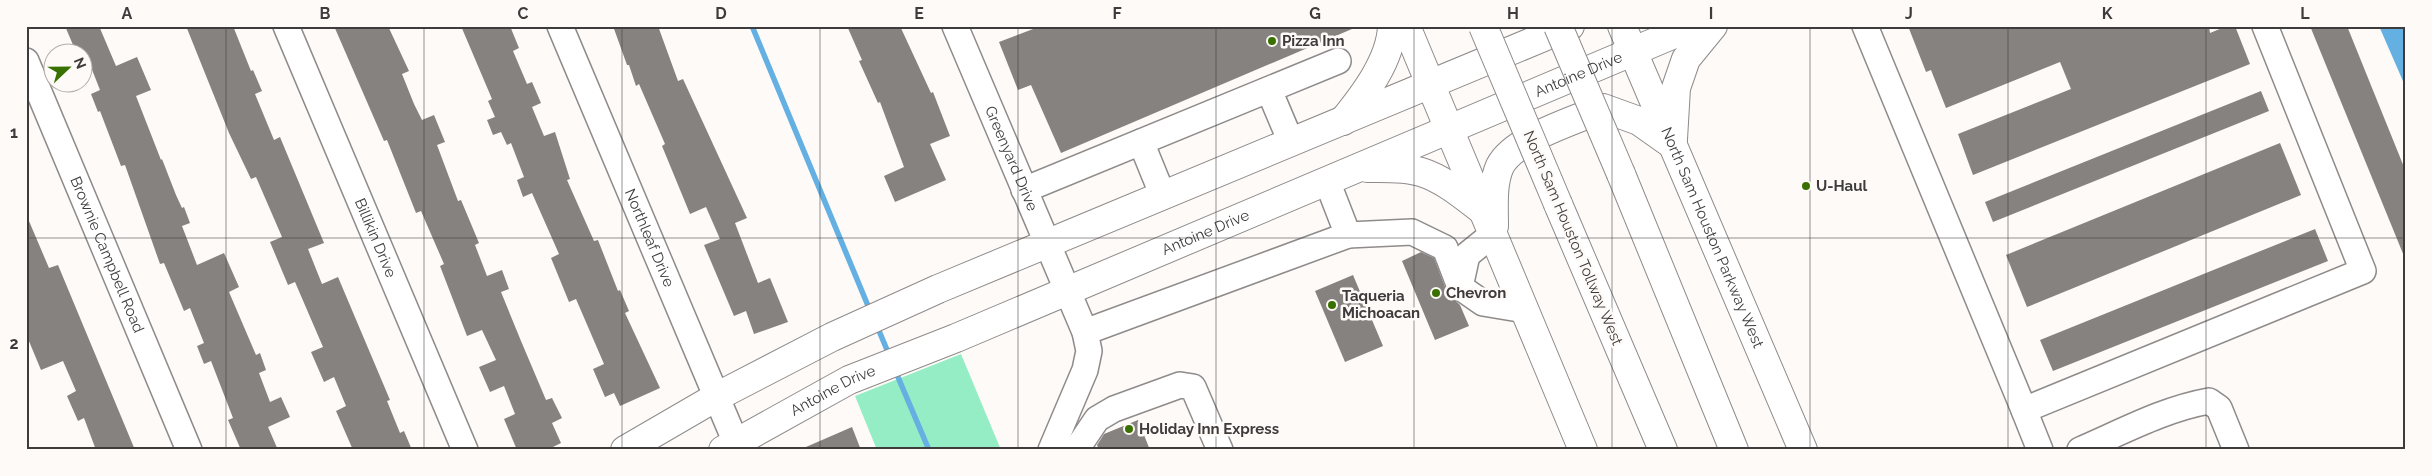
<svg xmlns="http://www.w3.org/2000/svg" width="2432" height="476" font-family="Raleway,sans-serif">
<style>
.green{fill:#95edc5}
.water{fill:#64b0e2}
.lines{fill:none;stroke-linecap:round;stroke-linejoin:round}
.stream{stroke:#64b0e2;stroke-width:5.5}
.building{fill:#868280}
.minor-casing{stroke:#8f8b8a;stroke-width:28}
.major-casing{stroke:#8f8b8a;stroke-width:30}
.highway-casing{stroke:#8f8b8a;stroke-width:30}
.minor{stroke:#fff;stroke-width:25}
.major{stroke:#fff;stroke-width:28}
.highway{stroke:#fff;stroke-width:28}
.highway-bridge-casing{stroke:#8f8b8a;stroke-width:30;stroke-linecap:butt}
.highway-bridge{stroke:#fff;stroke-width:28}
.grid{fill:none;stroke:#3d3b3b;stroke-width:1;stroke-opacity:0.55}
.poi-dot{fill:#387100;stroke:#fefaf8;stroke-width:2}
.labels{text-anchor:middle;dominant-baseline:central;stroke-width:5;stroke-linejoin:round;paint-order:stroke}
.poi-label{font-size:15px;font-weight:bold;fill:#3d3b3b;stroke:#fefaf8;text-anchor:start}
.street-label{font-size:15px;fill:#3d3b3b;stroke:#fefaf8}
.neatline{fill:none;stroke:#3d3b3b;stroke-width:2}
.grid-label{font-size:16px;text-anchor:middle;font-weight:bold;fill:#3d3b3b}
</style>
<rect width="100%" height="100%" fill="#fefaf8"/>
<path class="green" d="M961 354 1001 450H877L855 396Z"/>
<path class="water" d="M2379 26H2406V88Z"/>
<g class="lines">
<g class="stream">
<path d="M752 26 871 313"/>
<path d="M877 326 890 357"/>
<path d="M895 370 929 450"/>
</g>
</g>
<g class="building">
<path d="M65 26H99L116 66 137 57 151 90 136 96 161 160 162 159 176 195 182 208 184 207 190 223 182 226 197 265 224 253 239 287 229 292 256 355 260 353 266 370 259 373 270 402 281 397 290 417 268 427 278 450H241L228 420 233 418 211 361 204 364 197 346 204 343 190 308 184 311 164 263 160 264 125 165 121 166 100 111 98 112 91 94 100 90 89 62 82 65V52H76Z"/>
<path d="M186 26H233L251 71 253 70 262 91 255 94 274 140 280 137 324 243 308 249 322 284 338 277 390 400 387 401 400 433 404 431 412 450H353L336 411 346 406 334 377 324 382 311 352 323 347 295 282 288 285 270 242 282 237 256 177 251 179 229 133Z"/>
<path d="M334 26H388L409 71 402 74 414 104 422 120 434 115 445 142 437 145 458 201 461 200 479 243 475 245 487 276 502 270 509 289 501 292 521 341 546 400 552 398 562 418 552 423 561 443 547 450H517L504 419 515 414 504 386 490 392 479 367 496 360 482 330 467 336 440 266 444 264 421 211 416 213 387 140 384 141Z"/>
<path d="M461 26H510L519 48 513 51 527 84 532 82 541 103 532 107 544 136 555 132 570 179 567 180 594 241 598 240 618 291 620 290 629 311 625 313 660 388 620 406 614 393 605 397 593 369 604 364 576 299 569 302 551 258 559 254 532 193 523 197 517 180 524 177 511 143 507 145 501 132 493 135 487 120 495 117 488 101 492 99Z"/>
<path d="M613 26H658L678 81 683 79 747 218 735 223 758 283 770 278 788 322 754 334 746 311 734 316 704 245 720 239 706 207 690 214 662 146 665 144 639 84 636 86 629 65H627Z"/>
<path d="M847 26H900L931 93 933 92 950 136 930 144 946 180 895 202 884 176 904 167 880 102 878 103 859 61 862 60Z"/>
<path d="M1041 26H1359L1061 153 1031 85 1018 90 999 42Z"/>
<path d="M1908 26H2209L2210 33 2227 26H2235L2250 64 1973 175 1958 134 2071 89 2060 62 1946 108 1931 70 1926 72Z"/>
<path d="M2310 26H2347L2406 172V261Z"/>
<path d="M2261 91 2269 111 1993 222 1985 202Z"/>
<path d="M2280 143 2301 195 2027 307 2006 255Z"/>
<path d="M26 214 49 268 58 265 135 450H96L84 418 78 421 67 396 76 391 63 361 41 370 26 334Z"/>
<path d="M2315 229 2328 261 2053 371 2040 340Z"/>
<path d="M1421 252 1434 258 1447 292 1460 305 1469 326 1435 340 1402 261Z"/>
<path d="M1353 275 1383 346 1345 362 1315 291Z"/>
<path d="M1138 420 1150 450H1099L1097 445 1104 434Z"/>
<path d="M852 427 861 450H799Z"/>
</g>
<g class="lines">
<defs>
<g id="minor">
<path id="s1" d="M286 26 465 450"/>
<path id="s2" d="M560 26 739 450"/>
<path id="s3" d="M955 26 1085 332 1089 351 1085 370 1051 450"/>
<path d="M1865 26 2024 410 2363 271 2265 26"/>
<path id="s4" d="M26 61 189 450"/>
<path d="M1269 90 1291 142"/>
<path d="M1141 142 1163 196"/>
<path d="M1327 181 1348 235 1412 232 1445 248 1460 287 1483 303 1525 310"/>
<path d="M1024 190 1338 61"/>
<path d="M1460 287 1467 255 1493 234"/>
<path d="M1085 332 1348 235"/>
<path d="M2024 410 2040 450"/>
<path d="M1076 450 1097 419 1114 409 1180 385 1193 387 1220 450"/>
<path d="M2080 450C2122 432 2164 409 2209 401L2219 408 2236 450"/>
</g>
<g id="major">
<path d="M1406 26 1583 450"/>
<path id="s5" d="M1622 26 1803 450"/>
<path d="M1343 121C1364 95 1391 60 1392 26"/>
<path d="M1673 139 1676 88 1686 59 1713 26"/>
<path d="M1367 168C1385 168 1404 167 1421 172 1444 179 1465 197 1483 211"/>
<path d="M1494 226C1494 207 1492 183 1500 166 1514 138 1575 121 1603 108L1639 121 1673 145"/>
<path d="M625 450 718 396 832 337 938 289 1570 26"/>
<path id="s6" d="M723 450 849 380 956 338 1693 26"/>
</g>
<g id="highway">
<path d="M1621 174 1734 450"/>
<path d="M1558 204 1663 450"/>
</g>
</defs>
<use href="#minor" class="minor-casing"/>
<use href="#major" class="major-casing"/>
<use href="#highway" class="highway-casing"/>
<use href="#minor" class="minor"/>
<use href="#major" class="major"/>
<use href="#highway" class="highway"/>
<defs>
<g id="highway-bridge">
<path d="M1483 26 1558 204"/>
<path d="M1558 26 1621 174"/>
</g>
</defs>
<use href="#highway-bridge" class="highway-bridge-casing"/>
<use href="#highway-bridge" class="highway-bridge"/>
</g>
<path class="grid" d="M226 26V450M424 26V450M622 26V450M820 26V450M1018 26V450M1216 26V450M1414 26V450M1612 26V450M1810 26V450M2008 26V450M2206 26V450M26 238H2406"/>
<g class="poi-dot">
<circle cx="1272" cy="41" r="5"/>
<circle cx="1806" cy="186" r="5"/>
<circle cx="1436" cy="293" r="5"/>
<circle cx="1332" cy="305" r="5"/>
<circle cx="1129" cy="429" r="5"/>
</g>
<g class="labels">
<g class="poi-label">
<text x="1282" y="41">Pizza Inn</text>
<text x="1816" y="186">U-Haul</text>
<text x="1446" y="293">Chevron</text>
<text x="1342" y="296">Taqueria<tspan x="1342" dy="17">Michoacan</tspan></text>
<text x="1139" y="429">Holiday Inn Express</text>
</g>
<g class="street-label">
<text stroke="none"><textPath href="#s6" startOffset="935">Antoine Drive</textPath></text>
<text stroke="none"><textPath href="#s3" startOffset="144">Greenyard Drive</textPath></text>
<text stroke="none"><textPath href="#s6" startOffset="530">Antoine Drive</textPath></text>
<text stroke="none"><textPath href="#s1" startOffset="230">Billikin Drive</textPath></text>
<text stroke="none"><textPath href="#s2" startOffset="230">Northleaf Drive</textPath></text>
<text transform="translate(1573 238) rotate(67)">North Sam Houston Tollway West</text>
<text stroke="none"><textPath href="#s5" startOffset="230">North Sam Houston Parkway West</textPath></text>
<text stroke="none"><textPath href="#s4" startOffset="210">Brownie Campbell Road</textPath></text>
<text stroke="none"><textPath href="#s6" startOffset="125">Antoine Drive</textPath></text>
</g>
</g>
<rect width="2432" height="476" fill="none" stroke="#fefaf8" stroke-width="55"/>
<g transform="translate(68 68) rotate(68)"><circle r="24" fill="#fefaf8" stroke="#b1aeac"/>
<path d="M0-4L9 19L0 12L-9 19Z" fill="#387100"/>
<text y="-8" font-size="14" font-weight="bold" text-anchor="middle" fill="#3d3b3b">N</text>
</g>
<rect x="28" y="28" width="2376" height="420" class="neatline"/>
<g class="grid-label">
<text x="127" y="19">A</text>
<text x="325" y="19">B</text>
<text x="523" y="19">C</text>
<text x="721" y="19">D</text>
<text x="919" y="19">E</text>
<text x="1117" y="19">F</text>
<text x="1315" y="19">G</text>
<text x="1513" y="19">H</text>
<text x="1711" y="19">I</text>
<text x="1909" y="19">J</text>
<text x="2107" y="19">K</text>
<text x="2305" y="19">L</text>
<text x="14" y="138">1</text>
<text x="14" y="349">2</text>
</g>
</svg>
